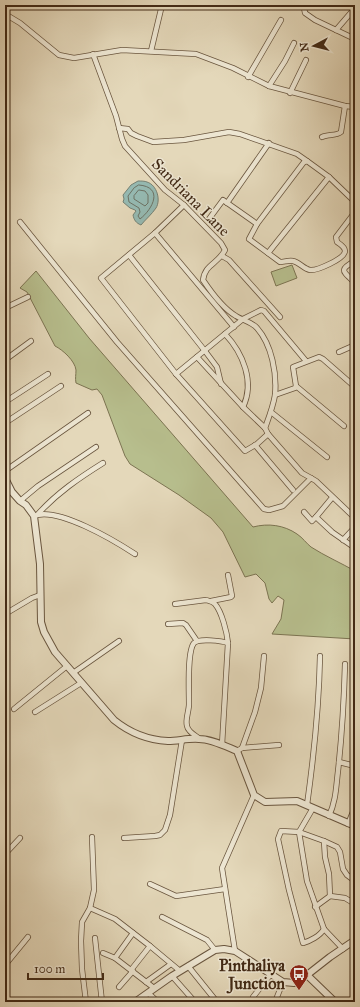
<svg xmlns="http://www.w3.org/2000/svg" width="360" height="1007" font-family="'IM FELL Great Primer',serif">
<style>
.green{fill:#b7be8d;stroke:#7c7452}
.water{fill:#95b9b1;stroke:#748073}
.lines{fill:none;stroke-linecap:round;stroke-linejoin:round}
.shore{stroke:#6c7264;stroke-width:1}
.minor-casing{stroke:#6a563f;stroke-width:6}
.tertiary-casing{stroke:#6a563f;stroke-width:8}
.minor{stroke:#ede6d2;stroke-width:4.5}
.tertiary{stroke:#ede6d2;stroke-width:6}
.labels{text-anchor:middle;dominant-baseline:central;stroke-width:3;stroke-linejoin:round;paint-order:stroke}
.street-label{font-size:16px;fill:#422a16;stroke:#ede6d2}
.poi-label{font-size:16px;font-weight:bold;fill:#422a16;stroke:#ede6d2;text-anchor:end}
</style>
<rect width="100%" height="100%" fill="#e4d8ba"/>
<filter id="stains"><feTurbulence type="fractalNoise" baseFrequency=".005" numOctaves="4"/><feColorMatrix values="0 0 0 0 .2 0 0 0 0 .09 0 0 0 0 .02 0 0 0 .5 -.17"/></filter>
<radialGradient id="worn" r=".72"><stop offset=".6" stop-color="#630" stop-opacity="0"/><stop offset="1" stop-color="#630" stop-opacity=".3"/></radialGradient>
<g class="green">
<path d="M292 265 297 278 276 286 271 272Z"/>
<path d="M36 271 89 338 253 527C268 523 284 525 297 534 303 538 306 543 311 547 325 556 341 563 355 571V639L272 634 281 619 284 600 278 596 272 603 269 599 265 583 256 574 245 577 223 532 211 518 179 495 130 464 125 456 102 395 97 389 92 390 76 383C75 378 76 375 76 370 75 361 63 350 55 346L27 292 20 288Z"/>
</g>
<path class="water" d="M138 181C141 181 145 181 147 182 157 185 161 200 156 208 152 214 145 220 141 225 136 223 134 220 133 215L136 211 135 210 130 208 123 202 124 199 123 195 131 185Z"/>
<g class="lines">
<g class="shore">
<path d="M139 185C164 187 153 209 140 219L138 216 140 212 139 208 129 202 128 196 134 188Z"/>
<path d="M139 190 145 191 148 195V203L145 206 134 199V196Z"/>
</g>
<defs>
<g id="minor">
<path d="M306 5 304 8 305 13 315 20 355 39"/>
<path d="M5 14 20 23 59 55 74 58 122 50 196 54 233 68 269 86 345 106 355 107"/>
<path d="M336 30 355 8"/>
<path d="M151 51 162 5"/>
<path d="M93 54 116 116 122 139 125 146 165 190 184 205 221 243 225 250C218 264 205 264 203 280 211 292 224 309 236 316 242 320 252 322 257 328 272 345 277 374 275 395 273 407 269 417 265 428L268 434 302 473 311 478"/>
<path d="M248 77 281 20"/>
<path d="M269 86 285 61 294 43"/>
<path d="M290 93 306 60"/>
<path d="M119 128 128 129 131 133 137 136 153 142 184 140 229 132 240 134 297 154 307 161"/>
<path d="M322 137C328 134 337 136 341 132L345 106"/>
<path d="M227 203 269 143"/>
<path d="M184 205 155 233 101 278 176 374 245 451 257 444 268 434"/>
<path d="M209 219 223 200 257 224 249 239 280 262C284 262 289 260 293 261 299 262 304 269 310 270 316 271 345 259 345 251 345 247 340 244 337 242L336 237 355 212"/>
<path d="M20 222 117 342 264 509 269 510 283 506 311 478 316 481 355 518"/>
<path d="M257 224 304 162 307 161 329 177 355 202"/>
<path d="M155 233 234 327"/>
<path d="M268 253 329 177"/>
<path d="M129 255 205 351 217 367 221 384"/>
<path d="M222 256 229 260 280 317"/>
<path d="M355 261C338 270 343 271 355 283"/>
<path d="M5 308 28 297"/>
<path d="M225 334C243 353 255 382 243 407"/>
<path d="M339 352 355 345"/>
<path d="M197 357 243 407 265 428"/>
<path d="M5 360 31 341"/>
<path d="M176 374 243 319 261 310 264 311 306 361"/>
<path d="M296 386 344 426"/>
<path d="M275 395 295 388 296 386 293 367 319 357 323 359 355 387"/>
<path d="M5 402 48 374"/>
<path d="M271 412 327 457"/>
<path d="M5 423 61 386"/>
<path d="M255 445 293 490"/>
<path d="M5 471 88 413"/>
<path d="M20 501 38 486 96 447"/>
<path d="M304 512 312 521 316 517 332 532 355 548"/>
<path d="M38 514C57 493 79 478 103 463"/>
<path d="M34 516C57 506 115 541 135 554"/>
<path d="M316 517 331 499"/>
<path d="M343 540 355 527"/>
<path d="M211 601 231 597 232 596 228 575"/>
<path d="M175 604 206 600C209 601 212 601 215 604 222 612 227 633 228 643L222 745"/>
<path d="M5 614 32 598 40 595"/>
<path d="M168 624 183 623 186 625 197 641"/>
<path d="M73 673 119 641"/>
<path d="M14 709 67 666"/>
<path d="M35 712 81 683"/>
<path d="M200 739C195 735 188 732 187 726 185 720 189 711 189 704 189 692 187 651 194 643 199 638 222 641 228 643"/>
<path d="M242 748 279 745"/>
<path d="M237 751 242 748 255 712 261 688 264 656"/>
<path d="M339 762 355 766"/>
<path d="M307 805C314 755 319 706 320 656"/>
<path d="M313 808 299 832 307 881 324 929 343 949"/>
<path d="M329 816C336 801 336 787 338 771 342 735 344 700 345 664"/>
<path d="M348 824 355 807"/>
<path d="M124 838 155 836 160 835 165 830 170 815 182 740"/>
<path d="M324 841 337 847 340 852 343 869 347 875 355 881"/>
<path d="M5 854 20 838"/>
<path d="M150 884 176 896 225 889"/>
<path d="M330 896 345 898 355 904"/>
<path d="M315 907 330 896 329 874 325 857 324 841 299 832 281 831 278 839 289 890 303 943C310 941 320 936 324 929"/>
<path d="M90 908 115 919 150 946 180 971"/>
<path d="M162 917 207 940 215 950"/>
<path d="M133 933 115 958 154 988"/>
<path d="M95 938 102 1002"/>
<path d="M235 951 222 868 254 795"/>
<path d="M103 953 115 958"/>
<path d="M5 965 28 937"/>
<path d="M188 966 217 1002"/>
<path d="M131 970 150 946"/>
<path d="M172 976 195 1002"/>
<path d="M146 982 171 964"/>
<path d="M119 987 133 971"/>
<path d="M148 993 158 1002"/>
<path d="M253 997 271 974"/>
<path d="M86 1002 82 969 81 941 82 922 90 908 94 890 92 837"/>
<path d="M275 1002 283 982"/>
</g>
<g id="tertiary">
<path d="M5 478 12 492 20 501 26 505 34 516 40 564 41 622 44 632 55 652 114 720C130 733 148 740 168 741 178 741 189 738 199 739 211 739 225 746 237 751L254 795 265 802 297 801 355 826"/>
<path d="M307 975 335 1002"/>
<path d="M135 1002 172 976 215 950 224 949 235 951 283 982 294 983 307 975 330 957 355 940"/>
</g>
</defs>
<use href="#minor" class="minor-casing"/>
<use href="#tertiary" class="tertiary-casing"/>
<use href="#minor" class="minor"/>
<use href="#tertiary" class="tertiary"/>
</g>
<defs>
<symbol id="bus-pin" viewBox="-11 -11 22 30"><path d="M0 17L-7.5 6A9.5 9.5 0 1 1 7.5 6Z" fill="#8f2418" stroke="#ede6d2"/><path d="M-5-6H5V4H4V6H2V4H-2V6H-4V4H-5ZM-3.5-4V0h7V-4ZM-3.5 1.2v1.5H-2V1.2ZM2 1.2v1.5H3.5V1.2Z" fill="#fff"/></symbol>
</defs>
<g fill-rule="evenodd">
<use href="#bus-pin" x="288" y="963" width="22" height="30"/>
</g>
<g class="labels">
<g class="street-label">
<text transform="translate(191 197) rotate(45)">Sandriana Lane</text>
</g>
<g class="poi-label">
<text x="285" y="965">Pinthaliya<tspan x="285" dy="18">Junction</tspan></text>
</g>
</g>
<rect width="360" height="1007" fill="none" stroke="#e4d8ba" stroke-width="20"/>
<rect x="6" y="6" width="348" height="995" fill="none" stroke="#422a16" stroke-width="2"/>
<rect x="10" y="10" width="340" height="987" fill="none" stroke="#422a16"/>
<g transform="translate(314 46) rotate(263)" stroke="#ede6d2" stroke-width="3" paint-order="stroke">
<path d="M0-3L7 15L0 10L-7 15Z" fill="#422a16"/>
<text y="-6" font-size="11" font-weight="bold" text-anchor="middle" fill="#422a16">N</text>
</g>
<path d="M28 973v6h75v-6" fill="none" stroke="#422a16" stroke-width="2"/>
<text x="34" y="973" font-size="12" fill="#422a16" stroke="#ede6d2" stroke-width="3" paint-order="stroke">100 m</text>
<rect width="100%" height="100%" filter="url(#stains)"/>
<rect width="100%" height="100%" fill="url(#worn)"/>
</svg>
